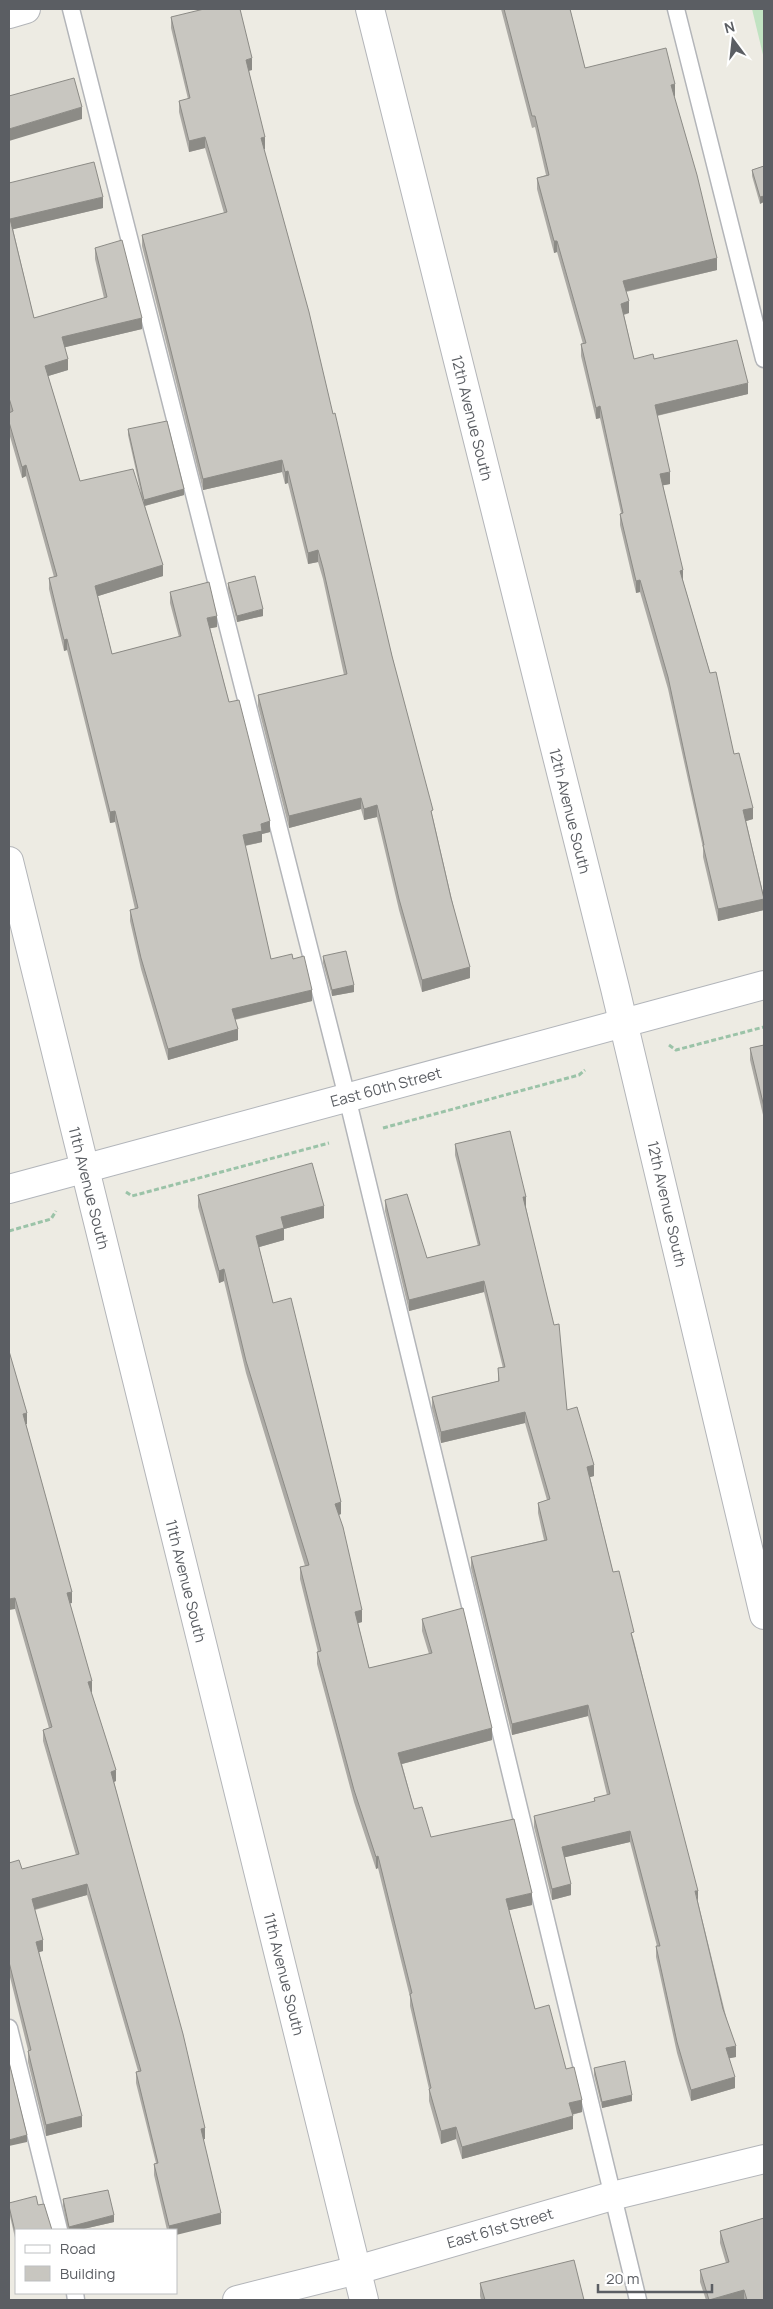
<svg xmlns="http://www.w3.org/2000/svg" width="773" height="2309" font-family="Manrope,sans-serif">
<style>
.park{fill:#c1e3c2}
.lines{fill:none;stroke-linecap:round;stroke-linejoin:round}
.lane-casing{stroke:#b3b5b9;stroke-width:19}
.street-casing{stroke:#b3b5b9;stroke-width:30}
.secondary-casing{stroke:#b2b5ba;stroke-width:30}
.path{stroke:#9bc3a8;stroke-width:3;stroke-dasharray:5 2.5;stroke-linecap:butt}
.lane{stroke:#fff;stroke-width:16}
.street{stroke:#fff;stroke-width:28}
.secondary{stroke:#fff;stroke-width:28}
.wall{fill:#acaaa5}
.shaded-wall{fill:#8c8b86}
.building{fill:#c8c6c0;stroke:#8c8b86}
.labels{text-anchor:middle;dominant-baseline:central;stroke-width:4;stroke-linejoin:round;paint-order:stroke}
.street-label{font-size:15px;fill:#5b5e63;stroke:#fff}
</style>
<rect width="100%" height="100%" fill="#edebe3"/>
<path class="park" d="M752 9H764V59Z"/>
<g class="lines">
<defs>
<g id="lane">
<path d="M71 9 347 1097 638 2300"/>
<path d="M676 9 764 359"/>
<path d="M9 2028 59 2230"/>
<path d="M75 2293 76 2300"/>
</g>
<g id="street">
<path d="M370 9 615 988 764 1615"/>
<path d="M9 14 26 9"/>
<path d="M9 861 364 2300"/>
<path d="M237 2300 357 2270 612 2196 764 2159"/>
</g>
<path id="secondary" d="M9 1189 764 985"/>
</defs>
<use href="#lane" class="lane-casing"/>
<use href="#street" class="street-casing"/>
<use href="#secondary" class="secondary-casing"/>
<g class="path">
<path d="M669 1045 676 1050 764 1027"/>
<path d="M383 1128 579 1075 585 1070"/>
<path d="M126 1192 132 1196 329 1143"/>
<path d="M9 1231 51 1219 56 1211"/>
</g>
<use href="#lane" class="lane"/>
<use href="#street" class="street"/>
<use href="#secondary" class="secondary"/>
</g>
<g class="wall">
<path d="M501 9H570L585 68 675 96H674L717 270 626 292 629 313 624 315 634 359H654L748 394 657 416 670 484 663 485 683 581 734 754 753 819 746 821 764 897V910L718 921 703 857V848L668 689 640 592 636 593 620 525V514L621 513 600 418 596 419 581 356V344H583L557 252 554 253 537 189V178L546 175 535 127 532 128Z"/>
<path d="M171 17 252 70 249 71 265 149H264L433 818 470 978 422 992 399 910 377 817 364 820 361 809 289 828 258 706V695L344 675 323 579 318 562 308 564 288 483 285 484 282 472 203 490 142 246V235L224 213 205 148 189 152 179 112V101L188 99 171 28Z"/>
<path d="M764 166 760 204 752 176V170Z"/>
<path d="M9 183 103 208 13 229 34 318 104 298 95 259V248L142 329 65 347 68 370 48 376 80 481 141 493 128 435V429L184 495 145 506 163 576 98 596 112 654 179 637 170 603V592L217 627 210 628 229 702 270 832 262 834V842L245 846 271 959H293L312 1001 235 1020 238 1040 168 1060 141 969 130 921V910L135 909 115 822 110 823 67 650 64 651 49 589V578L54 577 26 476 22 478 9 433V413L10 412 9 409Z"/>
<path d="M228 583 263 616 237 622 228 589Z"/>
<path d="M323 956 354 992 332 996 323 963Z"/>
<path d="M764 1045V1119L750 1060V1048Z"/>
<path d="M455 1144 526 1207 567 1410 594 1476 590 1477 613 1572 634 1641 698 1902 736 2057 729 2058 735 2088 691 2101 677 2053 656 1957V1946H657L630 1842 565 1857 571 1895 552 1900 534 1827V1816L594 1802V1798L607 1795 588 1716 512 1735 471 1568V1557L544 1540 538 1513V1503L547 1500 525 1423 441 1443 432 1408V1397L498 1381V1368H503L484 1292 409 1311 385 1211V1200L427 1258 478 1246 455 1155Z"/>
<path d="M198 1195 324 1218 284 1229V1240L259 1247 273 1303 341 1514 339 1515 362 1622 358 1623 369 1668 429 1654 422 1631V1619L492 1740 402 1764 414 1809 431 1837 532 1905 509 1910 535 2009 566 2069 582 2112 572 2115 573 2129 462 2159 456 2139 441 2144 429 2101V2089L410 2006V1997L378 1868 376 1869 354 1802 317 1664V1652H318L300 1579V1567L305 1566 246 1373 224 1281 219 1283 198 1207Z"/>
<path d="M9 1351 26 1424 72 1603H70L92 1692H91L116 1781 114 1782 205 2139H203L221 2224 176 2230H167L154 2175V2164L156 2163 136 2083V2072L138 2071 87 1895 35 1910 43 1951 39 1952 82 2127 46 2136 28 2062V2050L9 1973V1863L22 1869 76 1855 43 1741V1730L49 1728 15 1609Z"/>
<path d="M594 2068 632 2101 602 2108 594 2075Z"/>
<path d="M63 2199 114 2222 79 2230H68L63 2206Z"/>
<path d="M9 2203 16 2230V2242L9 2212Z"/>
<path d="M720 2231 764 2300H706L700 2282V2270L726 2263 720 2243Z"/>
<path d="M480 2283 584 2300H481L480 2296Z"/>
</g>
<g class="shaded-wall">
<path d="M252 58V70L246 71V60Z"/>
<path d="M675 84V96L671 97V85Z"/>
<path d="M82 107V119L9 141V129Z"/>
<path d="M205 137V148L189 152V141Z"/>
<path d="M265 137V149L261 150V138Z"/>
<path d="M764 196V202L760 204V197Z"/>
<path d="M103 197V208L10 230V219Z"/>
<path d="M554 241H557V252L554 253Z"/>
<path d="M717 258V270L623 292V281Z"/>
<path d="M629 301V313L621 315V304Z"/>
<path d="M142 318V329L62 348V337Z"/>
<path d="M68 359V370L45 377V366Z"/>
<path d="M748 383V394L655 416V405Z"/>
<path d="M600 406V418L596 419V408Z"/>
<path d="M282 460V472L203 490V479Z"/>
<path d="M26 465V476L22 478V467Z"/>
<path d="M288 471V483L285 484V472Z"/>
<path d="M670 472V484L660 486V474Z"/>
<path d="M184 489V495L144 506V500Z"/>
<path d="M318 550V562L308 564V553Z"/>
<path d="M163 565V576L95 597V586Z"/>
<path d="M683 570V581L680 582V571Z"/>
<path d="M640 580V592L636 593V581Z"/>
<path d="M263 609V616L237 622V616Z"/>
<path d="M217 616V627L207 629V618Z"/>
<path d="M67 639V650L64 651V640Z"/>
<path d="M361 798V809L289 828V816Z"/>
<path d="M377 805V817L364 820V809Z"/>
<path d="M753 808V819L743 822V810Z"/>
<path d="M115 811V822L110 823V812Z"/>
<path d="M270 821V832L262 834V842L243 846V835L261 824Z"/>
<path d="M764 899V910L718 921V909Z"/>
<path d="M470 967V978L422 992V980Z"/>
<path d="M354 985V992L332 996V990Z"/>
<path d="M312 990V1001L232 1020V1009Z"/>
<path d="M238 1029V1040L168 1060V1049Z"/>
<path d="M523 1197H526V1207L523 1208Z"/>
<path d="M324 1206V1218L284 1229V1240L256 1248V1236L281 1217Z"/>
<path d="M224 1269V1281L219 1283V1271Z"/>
<path d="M484 1281V1292L409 1311V1300Z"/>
<path d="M525 1412V1423L441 1443V1432Z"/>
<path d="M27 1413V1424L23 1425V1414Z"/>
<path d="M594 1465V1476L587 1478V1467Z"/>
<path d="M341 1502V1514L335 1516V1504Z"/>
<path d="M72 1592V1603L67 1604V1593Z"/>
<path d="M15 1598V1609L9 1610V1599Z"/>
<path d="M362 1610V1622L355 1624V1612Z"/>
<path d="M92 1681V1692L88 1693V1682Z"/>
<path d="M588 1705V1716L512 1735V1724Z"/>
<path d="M492 1728V1740L398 1765V1753Z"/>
<path d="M116 1770V1781L111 1783V1772Z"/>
<path d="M630 1831V1842L562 1858V1847Z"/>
<path d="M378 1856V1868L376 1869V1857Z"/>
<path d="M87 1884V1895L32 1910V1899Z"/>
<path d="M571 1884V1895L552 1900V1889Z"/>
<path d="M695 1891H698V1902Z"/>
<path d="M532 1893V1905L506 1911V1899Z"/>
<path d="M43 1940V1951L36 1953V1942Z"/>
<path d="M736 2046V2057L726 2059V2048Z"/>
<path d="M735 2077V2088L691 2101V2090Z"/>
<path d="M632 2095V2101L602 2108V2102Z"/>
<path d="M582 2100V2112L569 2115V2103Z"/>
<path d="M82 2116V2127L46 2136V2125Z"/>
<path d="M573 2116V2129L462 2159V2147Z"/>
<path d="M456 2127V2139L441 2144V2131Z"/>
<path d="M205 2128V2139L201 2140V2129Z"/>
<path d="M27 2135V2142L9 2146V2140Z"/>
<path d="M221 2213V2224L176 2235V2230H169V2226Z"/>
<path d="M114 2215V2222L79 2230H69V2227Z"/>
<path d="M744 2290V2300H709Z"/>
</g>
<g class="building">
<path d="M204 9H240L252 58 246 60 265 137 261 138 309 312 333 414 335 413 392 656 433 810 431 811 451 898 470 967 422 980 399 899 377 805 364 809 361 798 289 816 258 695 347 674 323 568 318 550 308 553 288 471 285 472 282 460 203 479 142 235 227 212 205 137 189 141 179 101 190 98 171 17Z"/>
<path d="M504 9H570L585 68 666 48 675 84 671 85 697 175 717 258 623 281 629 301 621 304 634 359 653 354 654 359 737 340 748 383 655 405 670 472 660 474 683 570 680 571 710 673 716 672 734 754 739 753 753 808 743 810 764 899 718 909 703 845H704L668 677 640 580 636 581 620 514 623 513 600 406 596 408 581 344 586 343 557 241H554L537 178 549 175 535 116H532Z"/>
<path d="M74 78 82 107 9 129V96Z"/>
<path d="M94 162 103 197 10 219 34 318 107 297 95 248 122 240 142 318 62 337 68 359 45 366 80 481 133 469 163 565 95 586 112 654 181 636 170 592 209 582 217 616 207 618 229 702 239 700 270 821 261 824 262 831 243 835 271 959 292 954 293 959 304 956 312 990 232 1009 238 1029 168 1049 141 958 130 910 138 908 115 811 110 812 67 639 64 640 49 578 57 576 26 465 22 467 9 422V413L13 411 9 398V183Z"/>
<path d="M764 166V196L760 197 752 170Z"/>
<path d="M167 421 184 489 144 500 128 429Z"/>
<path d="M255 576 263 609 237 616 228 583Z"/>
<path d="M346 951 354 985 332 990 323 956Z"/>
<path d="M764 1045V1107L750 1048Z"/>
<path d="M510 1131 526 1197H523L554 1325 559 1324 567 1410 577 1407 594 1465 587 1467 613 1572 619 1571 634 1632 631 1633 698 1891H695L723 2009 736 2046 726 2048 735 2077 691 2090 677 2042 656 1946H660L630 1831 562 1847 571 1884 552 1889 534 1816 595 1801 594 1798 610 1794 588 1705 512 1724 471 1557 547 1540 538 1503 550 1499 525 1412 441 1432 432 1397 499 1381 498 1368 505 1367 484 1281 409 1300 385 1200 407 1194 427 1258 480 1245 455 1144Z"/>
<path d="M312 1163 324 1206 281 1217 284 1228 256 1236 273 1303 291 1298 341 1502 335 1504 343 1527 362 1610 355 1612 369 1668 432 1653 422 1619 463 1608 492 1728 398 1753 414 1809 422 1807 431 1837 514 1819 532 1893 506 1899 535 2009 549 2005 566 2069 574 2067 582 2100 569 2103 573 2116 462 2147 456 2127 441 2131 429 2089 431 2088 410 1994 412 1993 378 1856 376 1857 354 1790 317 1652 321 1651 300 1567 309 1565 246 1361 224 1269 219 1271 198 1195Z"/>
<path d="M9 1351 27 1413 23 1414 72 1592 67 1593 92 1681 88 1682 116 1770 111 1772 183 2034 205 2128 201 2129 221 2213 169 2226 154 2164 158 2163 136 2072 141 2071 87 1884 32 1899 43 1940 36 1942 82 2116 46 2125 28 2051 31 2050 9 1962V1863L19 1860 22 1869 79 1854 43 1730 52 1727 15 1598 9 1599Z"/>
<path d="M625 2061 632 2095 602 2102 594 2068Z"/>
<path d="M9 2062 27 2135 9 2140Z"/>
<path d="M108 2190 114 2215 69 2227 63 2199Z"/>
<path d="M36 2196 38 2205 44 2204 52 2230H16V2236L9 2206V2203Z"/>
<path d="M764 2218V2300H747L744 2290 709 2300 700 2270 729 2262 720 2231Z"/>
<path d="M574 2260 584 2300H485L480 2283Z"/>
</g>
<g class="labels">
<g class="street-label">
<text transform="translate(472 418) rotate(76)">12th Avenue South</text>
<text transform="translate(570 811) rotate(76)">12th Avenue South</text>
<text transform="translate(386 1087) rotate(-15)">East 60th Street</text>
<text transform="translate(89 1188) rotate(76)">11th Avenue South</text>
<text transform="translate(667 1204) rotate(77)">12th Avenue South</text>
<text transform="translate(186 1581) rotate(76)">11th Avenue South</text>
<text transform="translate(284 1974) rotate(76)">11th Avenue South</text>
<text transform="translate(500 2228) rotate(-16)">East 61st Street</text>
</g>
</g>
<rect width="773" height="2309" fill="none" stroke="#5b5e63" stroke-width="20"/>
<rect x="15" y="2229" width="162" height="65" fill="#ffffff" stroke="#bdbfc1"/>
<rect x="25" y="2245" width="25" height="8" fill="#ffffff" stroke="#bdbfc1"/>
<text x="60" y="2254" font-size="15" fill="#5b5e63">Road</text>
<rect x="25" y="2266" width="25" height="15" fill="#c8c6c0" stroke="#bdbfc1"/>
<text x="60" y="2279" font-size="15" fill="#5b5e63">Building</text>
<g transform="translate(733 40) rotate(345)" stroke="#ffffff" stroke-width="4" paint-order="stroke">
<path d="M0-4L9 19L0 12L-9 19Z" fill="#5b5e63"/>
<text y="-8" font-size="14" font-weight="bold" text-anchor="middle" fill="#5b5e63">N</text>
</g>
<path d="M598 2284v8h114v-8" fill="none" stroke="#5b5e63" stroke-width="2.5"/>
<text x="606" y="2284" font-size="15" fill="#5b5e63" stroke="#ffffff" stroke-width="4" paint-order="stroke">20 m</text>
</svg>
